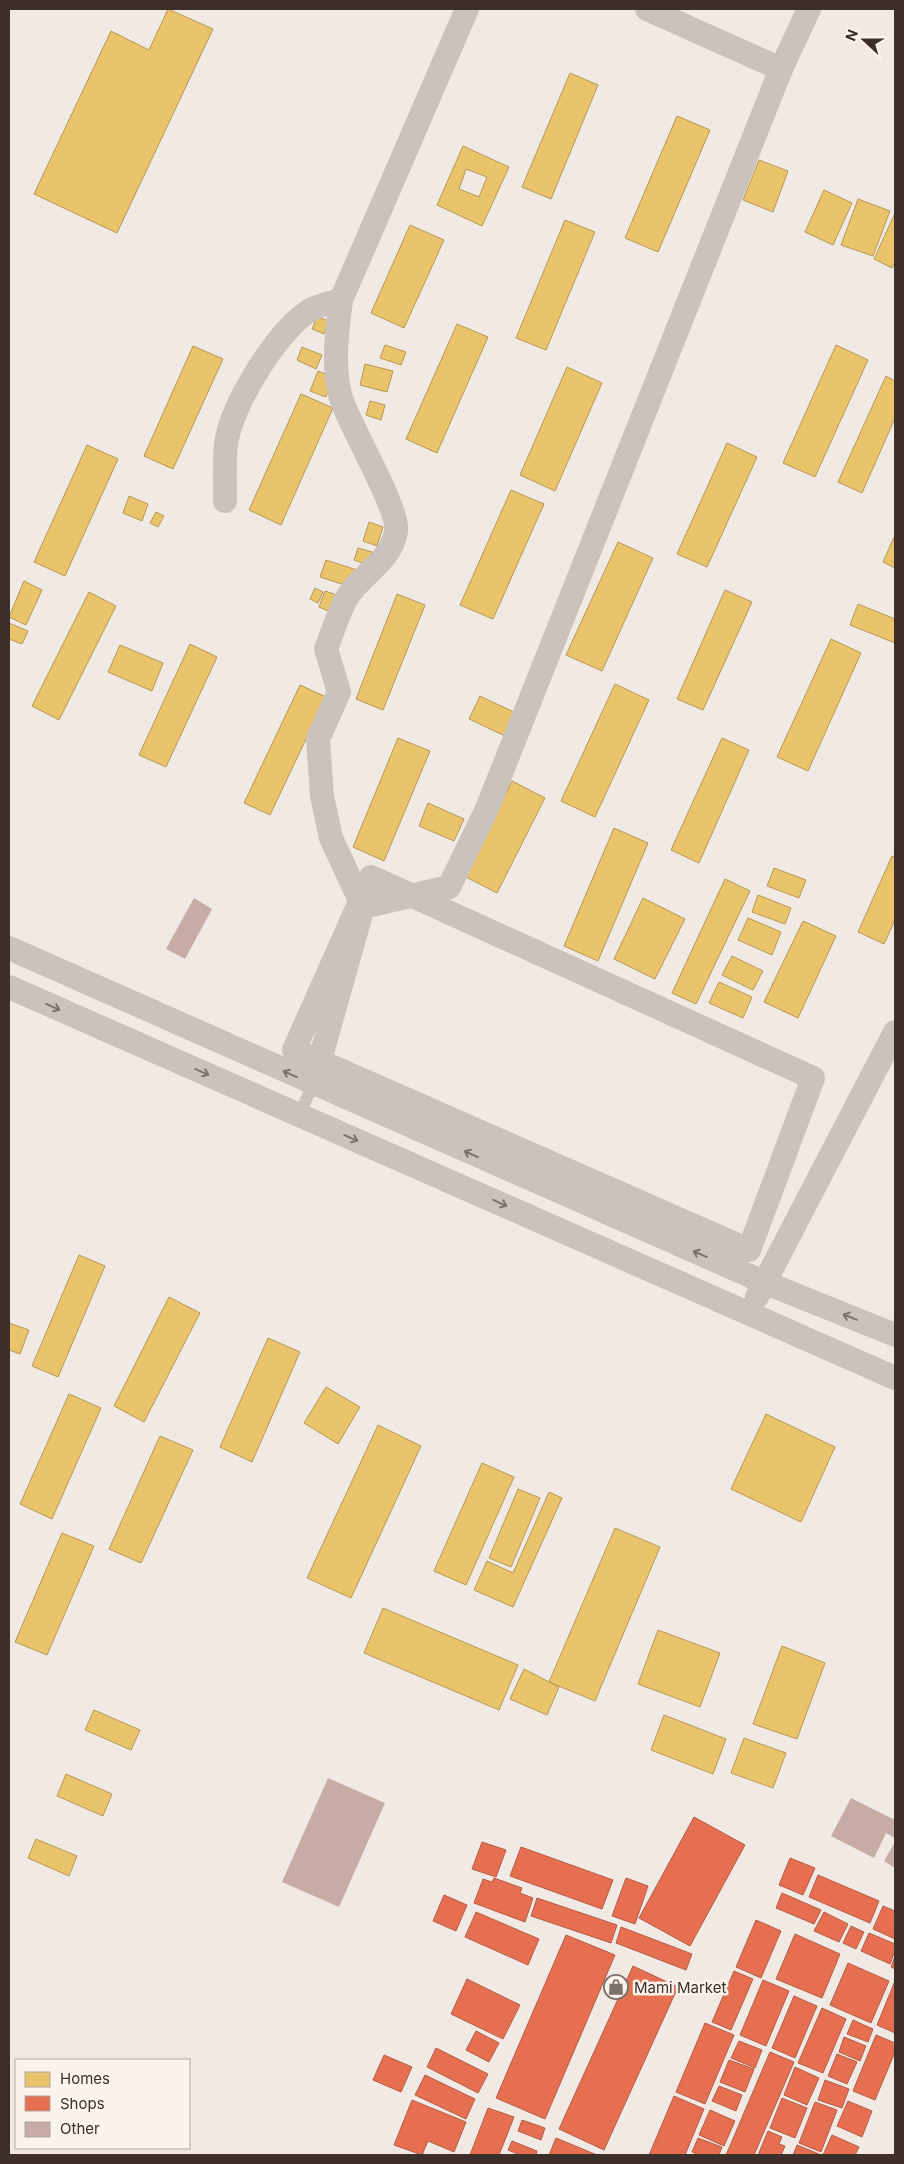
<svg xmlns="http://www.w3.org/2000/svg" width="904" height="2164" font-family="Inter,sans-serif">
<style>
.homes{fill:#e9c46a;stroke:#b59756;fill-rule:evenodd}
.shops{fill:#e76f51;stroke:#b45c45}
.building{fill:#c6aca4}
.lines{fill:none;stroke-linecap:round;stroke-linejoin:round}
.service{stroke:#cac2bc;stroke-width:12}
.minor{stroke:#cac2bc;stroke-width:24}
.oneway{stroke:#7c716b}
.labels{text-anchor:middle;dominant-baseline:central;stroke-width:5;stroke-linejoin:round;paint-order:stroke}
.poi-label{font-size:15px;fill:#3c2f29;stroke:#fcf4ec;text-anchor:start}
</style>
<rect width="100%" height="100%" fill="#f1eae4"/>
<g class="homes">
<path d="M168 9 213 29 117 233 34 194 111 31 149 50Z"/>
<path d="M570 73 598 85 551 199 522 187Z"/>
<path d="M677 116 710 130 658 252 625 238Z"/>
<path d="M463 146 509 167 482 226 437 205ZM466 169 487 177 479 197 459 189Z"/>
<path d="M759 160 788 171 773 212 743 200Z"/>
<path d="M824 190 852 203 833 245 805 232Z"/>
<path d="M858 199 890 211 873 256 841 245Z"/>
<path d="M895 213V262L892 268 874 259Z"/>
<path d="M565 220 595 232 546 350 516 338Z"/>
<path d="M410 225 444 240 404 328 371 313Z"/>
<path d="M317 317 329 321 324 334 312 329Z"/>
<path d="M457 324 488 337 437 453 406 439Z"/>
<path d="M385 345 406 352 401 365 380 358Z"/>
<path d="M836 345 868 360 815 477 783 463Z"/>
<path d="M193 346 223 359 173 469 144 456Z"/>
<path d="M302 347 322 355 316 369 297 360Z"/>
<path d="M365 364 393 371 387 392 360 385Z"/>
<path d="M567 367 602 383 555 491 520 475Z"/>
<path d="M318 371 333 377 326 397 310 391Z"/>
<path d="M886 376 895 381V418L862 493 838 482Z"/>
<path d="M301 394 333 408 281 525 249 510Z"/>
<path d="M370 401 385 405 381 420 366 415Z"/>
<path d="M727 443 757 457 707 567 677 554Z"/>
<path d="M87 445 118 459 65 576 34 562Z"/>
<path d="M511 490 544 504 493 619 460 605Z"/>
<path d="M129 496 148 504 142 521 123 513Z"/>
<path d="M156 512 164 516 158 527 150 523Z"/>
<path d="M369 522 383 527 377 546 363 541Z"/>
<path d="M894 537H895V568L883 562Z"/>
<path d="M618 542 653 558 602 671 566 655Z"/>
<path d="M358 548 372 552 368 565 354 560Z"/>
<path d="M326 560 357 570 351 587 320 577Z"/>
<path d="M24 581 42 590 26 625 9 617Z"/>
<path d="M315 588 323 592 318 603 310 599Z"/>
<path d="M725 590 752 602 703 710 677 699Z"/>
<path d="M325 591 337 595 331 612 319 607Z"/>
<path d="M89 592 116 606 59 720 32 706Z"/>
<path d="M397 594 425 605 383 710 356 699Z"/>
<path d="M858 604 895 619V643L850 625Z"/>
<path d="M9 623 28 631 22 644 9 639Z"/>
<path d="M831 639 861 653 808 771 777 757Z"/>
<path d="M190 644 217 657 166 767 139 755Z"/>
<path d="M120 645 163 663 152 691 108 672Z"/>
<path d="M615 684 649 700 595 817 561 801Z"/>
<path d="M300 685 326 697 270 815 244 803Z"/>
<path d="M480 696 518 714 507 737 469 719Z"/>
<path d="M398 738 430 751 384 861 353 847Z"/>
<path d="M722 738 749 750 699 863 671 850Z"/>
<path d="M512 781 545 798 497 893 464 876Z"/>
<path d="M428 803 464 819 454 841 419 826Z"/>
<path d="M614 828 648 843 598 961 564 946Z"/>
<path d="M892 856 895 857V920L884 944 858 932Z"/>
<path d="M774 868 806 880 799 898 767 886Z"/>
<path d="M725 879 750 891 696 1004 672 993Z"/>
<path d="M758 895 791 908 785 924 752 912Z"/>
<path d="M643 898 685 919 655 979 614 959Z"/>
<path d="M748 918 781 932 772 955 738 940Z"/>
<path d="M803 921 836 936 798 1018 764 1002Z"/>
<path d="M732 956 763 971 753 990 722 975Z"/>
<path d="M719 982 752 997 743 1018 709 1003Z"/>
<path d="M79 1255 105 1266 58 1377 32 1366Z"/>
<path d="M169 1297 200 1313 144 1422 114 1406Z"/>
<path d="M9 1323 29 1330 20 1354 9 1350Z"/>
<path d="M268 1338 300 1352 252 1462 220 1447Z"/>
<path d="M326 1387 360 1407 338 1444 304 1423Z"/>
<path d="M69 1394 101 1408 52 1519 20 1504Z"/>
<path d="M766 1414 835 1447 801 1522 731 1489Z"/>
<path d="M378 1425 421 1446 351 1598 307 1578Z"/>
<path d="M160 1436 193 1450 141 1563 109 1549Z"/>
<path d="M482 1463 514 1477 466 1585 434 1571Z"/>
<path d="M518 1489 540 1498 511 1567 489 1558Z"/>
<path d="M549 1492 562 1498 513 1607 474 1590 487 1561 513 1573Z"/>
<path d="M615 1528 660 1547 595 1701 549 1682Z"/>
<path d="M62 1533 94 1546 47 1655 15 1642Z"/>
<path d="M383 1608 518 1665 499 1710 364 1653Z"/>
<path d="M658 1630 720 1653 700 1707 638 1684Z"/>
<path d="M782 1646 825 1663 797 1739 753 1724Z"/>
<path d="M524 1669 559 1687 547 1715 510 1699Z"/>
<path d="M94 1710 140 1730 131 1750 85 1730Z"/>
<path d="M664 1715 726 1739 713 1774 651 1750Z"/>
<path d="M744 1738 786 1753 773 1788 731 1773Z"/>
<path d="M66 1774 112 1794 103 1816 57 1796Z"/>
<path d="M36 1839 77 1856 69 1876 28 1858Z"/>
</g>
<g class="shops">
<path d="M694 1817 745 1845 690 1946 639 1918Z"/>
<path d="M482 1842 506 1850 496 1877 472 1869Z"/>
<path d="M521 1847 613 1880 602 1909 510 1876Z"/>
<path d="M790 1858 815 1868 803 1895 779 1885Z"/>
<path d="M818 1875 879 1901 870 1923 809 1897Z"/>
<path d="M494 1878 522 1888 520 1893 533 1898 525 1922 474 1903 483 1879 492 1882Z"/>
<path d="M626 1878 648 1886 635 1924 612 1916Z"/>
<path d="M782 1893 821 1910 814 1924 776 1908Z"/>
<path d="M444 1895 467 1905 456 1931 433 1921Z"/>
<path d="M537 1898 617 1925 611 1943 531 1916Z"/>
<path d="M883 1906 895 1911V1939L873 1929Z"/>
<path d="M476 1912 539 1939 528 1965 465 1937Z"/>
<path d="M824 1912 848 1924 839 1942 814 1931Z"/>
<path d="M756 1920 781 1931 761 1978 736 1967Z"/>
<path d="M851 1926 864 1932 856 1949 843 1943Z"/>
<path d="M621 1927 692 1954 686 1970 616 1943Z"/>
<path d="M869 1933 895 1944V1951L890 1964 861 1951Z"/>
<path d="M795 1934 840 1954 822 1998 776 1979Z"/>
<path d="M566 1935 615 1955 545 2119 496 2098Z"/>
<path d="M895 1956V1969L891 1967Z"/>
<path d="M848 1963 889 1981 871 2023 830 2005Z"/>
<path d="M633 1966 678 1987 604 2150 559 2129Z"/>
<path d="M734 1971 753 1979 731 2030 712 2022Z"/>
<path d="M467 1979 520 2005 503 2039 451 2014Z"/>
<path d="M763 1980 789 1991 766 2046 740 2035Z"/>
<path d="M895 1981V2033L877 2025Z"/>
<path d="M794 1996 817 2006 795 2058 772 2048Z"/>
<path d="M822 2008 846 2019 823 2073 798 2063Z"/>
<path d="M853 2020 873 2029 868 2042 847 2034Z"/>
<path d="M705 2023 734 2035 705 2104 676 2092Z"/>
<path d="M476 2031 499 2043 489 2062 466 2050Z"/>
<path d="M876 2035 895 2043V2052L875 2100 853 2091Z"/>
<path d="M844 2037 866 2046 860 2061 839 2052Z"/>
<path d="M739 2041 762 2050 755 2068 731 2058Z"/>
<path d="M436 2048 488 2074 478 2093 427 2067Z"/>
<path d="M770 2052 794 2062 754 2155H726Z"/>
<path d="M837 2054 857 2062 847 2084 828 2076Z"/>
<path d="M384 2055 412 2067 401 2092 373 2080Z"/>
<path d="M729 2060 754 2069 745 2092 720 2082Z"/>
<path d="M795 2067 819 2078 807 2105 784 2095Z"/>
<path d="M425 2075 475 2099 466 2119 415 2095Z"/>
<path d="M825 2080 849 2089 842 2108 818 2100Z"/>
<path d="M719 2086 742 2095 736 2111 712 2101Z"/>
<path d="M674 2096 704 2109 685 2155H649Z"/>
<path d="M782 2098 807 2108 795 2138 770 2128Z"/>
<path d="M412 2100 466 2122 454 2152 428 2141 422 2155 394 2145Z"/>
<path d="M848 2101 872 2111 862 2137 837 2126Z"/>
<path d="M815 2102 837 2110 821 2152 799 2143Z"/>
<path d="M488 2108 514 2117 499 2155H470Z"/>
<path d="M710 2110 735 2121 724 2146 699 2135Z"/>
<path d="M522 2120 545 2128 541 2140 518 2131Z"/>
<path d="M768 2131 782 2137 779 2144 785 2146 781 2155H758Z"/>
<path d="M832 2135 859 2147 855 2155H823Z"/>
<path d="M556 2138 597 2155H549Z"/>
<path d="M698 2138 722 2147 719 2155H700L692 2152Z"/>
<path d="M512 2141 537 2151 536 2155H520L508 2150Z"/>
<path d="M797 2145 819 2154V2155H793Z"/>
</g>
<g class="building">
<path d="M194 898 212 909 185 959 166 949Z"/>
<path d="M328 1778 385 1803 339 1907 282 1882Z"/>
<path d="M851 1798 895 1820V1838L886 1833 874 1858 831 1836Z"/>
<path d="M895 1842V1868L884 1861Z"/>
</g>
<g class="lines">
<path class="service" d="M299 1115 313 1085"/>
<g class="minor">
<path d="M647 9 781 69"/>
<path d="M225 501C225 483 224 463 226 444 231 406 276 332 309 311 317 305 331 303 341 300"/>
<path d="M371 877 813 1078 749 1250 294 1050Z"/>
<path d="M363 907 331 838 322 796 318 739 339 692 326 649C333 632 338 612 348 596 363 573 392 560 396 531 400 510 349 425 341 398 332 366 337 332 341 300L467 9"/>
<path d="M9 948 764 1282 895 1335"/>
<path d="M9 987 895 1378"/>
<path d="M313 1085 363 907 449 887 486 811 781 69 809 9"/>
<path d="M757 1297 895 1032"/>
</g>
</g>
<defs><path id="oneway-shaft" d="M-6 0H5M1.5-3L5.5 0L1.5 3" fill="none" stroke-width="1.6" stroke-linecap="round" stroke-linejoin="round" transform="scale(1.25)"/></defs>
<g class="oneway">
<use href="#oneway-shaft" transform="translate(53 1007) rotate(24)"/>
<use href="#oneway-shaft" transform="translate(202 1072) rotate(24)"/>
<use href="#oneway-shaft" transform="translate(290 1074) rotate(-156)"/>
<use href="#oneway-shaft" transform="translate(351 1138) rotate(24)"/>
<use href="#oneway-shaft" transform="translate(471 1154) rotate(-156)"/>
<use href="#oneway-shaft" transform="translate(500 1203) rotate(24)"/>
<use href="#oneway-shaft" transform="translate(700 1254) rotate(-156)"/>
<use href="#oneway-shaft" transform="translate(850 1317) rotate(-158)"/>
</g>
<defs>
<symbol id="shop-ring" viewBox="-11 -11 22 22"><circle r="9.5" fill="#fcf4ec" stroke="#7b706a" stroke-width="1.5"/><path d="M-5-2.5h2.3a2.7 3.5 0 0 1 5.4 0H5L5.5 6h-11ZM-1.5-2.5h3a1.5 2.3 0 0 0-3 0Z" fill="#7b706a"/></symbol>
</defs>
<g fill-rule="evenodd">
<use href="#shop-ring" x="602" y="1973" width="28" height="28"/>
</g>
<g class="labels">
<g class="poi-label">
<text x="634" y="1987">Mami Market</text>
</g>
</g>
<rect width="904" height="2164" fill="none" stroke="#3c2f29" stroke-width="20"/>
<rect x="15" y="2059" width="175" height="90" fill="#fcf4ec" stroke="#afa59e"/>
<rect x="25" y="2072" width="25" height="15" fill="#e9c46a" stroke="#afa59e"/>
<text x="60" y="2084" font-size="15" fill="#3c2f29">Homes</text>
<rect x="25" y="2096" width="25" height="15" fill="#e76f51" stroke="#afa59e"/>
<text x="60" y="2109" font-size="15" fill="#3c2f29">Shops</text>
<rect x="25" y="2122" width="25" height="15" fill="#c6aca4" stroke="#afa59e"/>
<text x="60" y="2134" font-size="15" fill="#3c2f29">Other</text>
<g transform="translate(864 40) rotate(291)" stroke="#fcf4ec" stroke-width="4" paint-order="stroke">
<path d="M0-4L9 19L0 12L-9 19Z" fill="#3c2f29"/>
<text y="-8" font-size="14" font-weight="bold" text-anchor="middle" fill="#3c2f29">N</text>
</g>
</svg>
